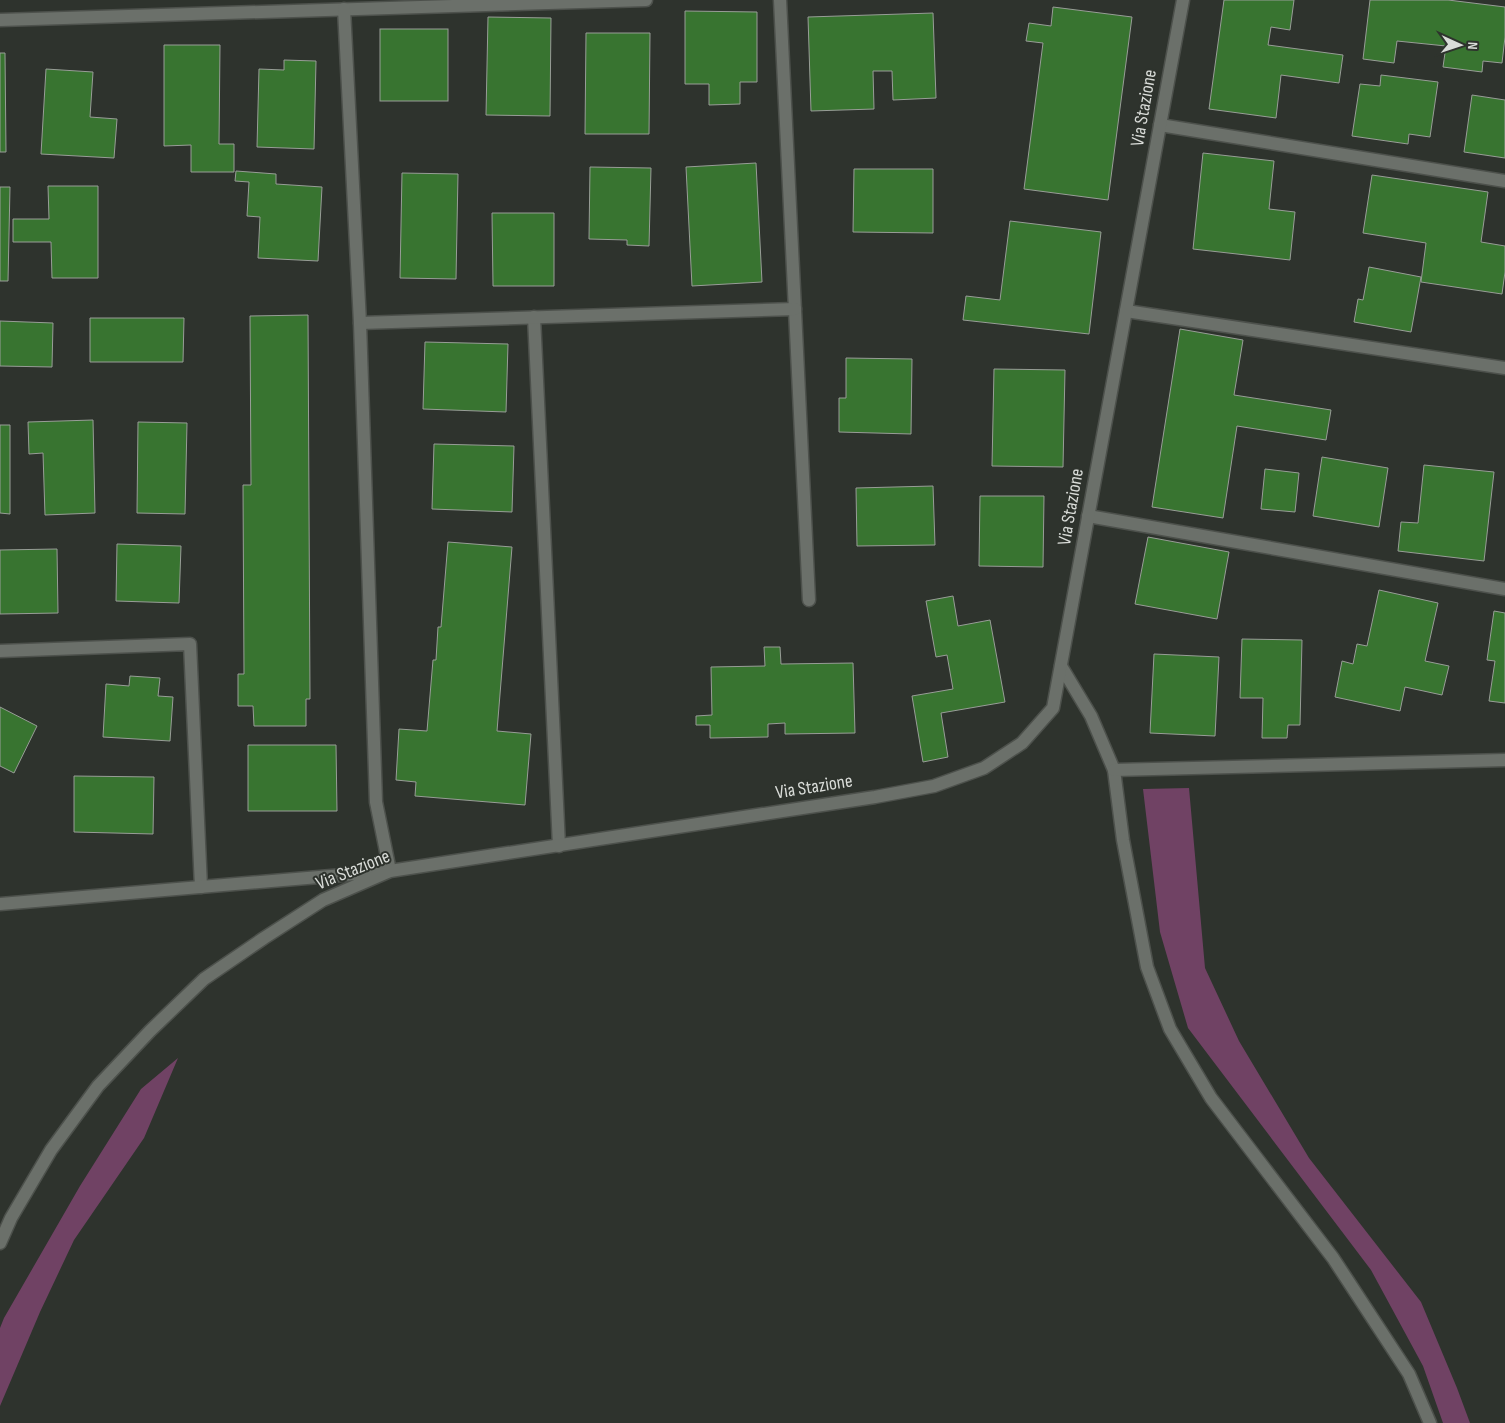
<svg xmlns="http://www.w3.org/2000/svg" width="1505" height="1423" font-family="'Sofia Sans Condensed',sans-serif">
<style>
.green{fill:#704264}
.building{fill:#387430;stroke:#989d97}
.lines{fill:none;stroke-linecap:round;stroke-linejoin:round}
.minor-casing{stroke:#4d514c;stroke-width:15}
.minor{stroke:#6b706a;stroke-width:12}
.labels{text-anchor:middle;dominant-baseline:central;stroke-width:4;stroke-linejoin:round;paint-order:stroke}
.street-label{font-size:19px;fill:#d9dcd8;stroke:#2e332d}
</style>
<rect width="100%" height="100%" fill="#2e332d"/>
<g class="green">
<path d="M1189 788 1205 968 1239 1041 1309 1158 1421 1302 1457 1388 1470 1423H1443L1423 1366 1371 1270 1188 1028 1160 932 1143 789Z"/>
<path d="M178 1058 144 1138 74 1240 40 1312 0 1406V1328L4 1318 80 1186 141 1089Z"/>
</g>
<g class="building">
<path d="M1224 0H1294L1290 30 1271 27 1268 45 1343 55 1339 83 1281 75 1276 118 1209 109Z"/>
<path d="M1370 0H1448L1505 7V37L1502 63 1483 61 1482 72 1443 67 1446 46 1397 41 1394 63 1363 59Z"/>
<path d="M1053 7 1132 17 1108 200 1024 189 1043 43 1026 41 1029 23 1051 26Z"/>
<path d="M685 11 757 12V82H740V104L709 105V84H685Z"/>
<path d="M933 13 936 98 893 100 892 71H873L874 109 811 111 808 17Z"/>
<path d="M488 17 551 18 550 116 486 115Z"/>
<rect x="380" y="29" width="68" height="72"/>
<path d="M586 33H650L649 134H585Z"/>
<path d="M164 45H220L219 144H234V172H191V145L164 146Z"/>
<path d="M0 53H5L6 152H0Z"/>
<path d="M284 60 316 61 314 149 257 147 259 69 284 70Z"/>
<path d="M46 69 93 72 90 117 117 119 114 158 41 154Z"/>
<path d="M1381 75 1438 82 1430 137 1409 134 1408 144 1352 136 1360 84 1380 86Z"/>
<path d="M1472 95 1505 100V158L1464 152Z"/>
<path d="M1203 153 1274 161 1269 209 1295 212 1290 260 1193 249Z"/>
<path d="M756 163 762 282 692 286 686 167Z"/>
<path d="M590 167 651 168 649 246 627 245V240L589 239Z"/>
<path d="M854 169H933V233L853 232Z"/>
<path d="M236 171 276 174V184L322 187 318 261 258 258 260 217 247 216 249 182 235 181Z"/>
<path d="M402 173 458 174 456 279 400 278Z"/>
<path d="M1372 175 1488 192 1481 242 1505 246V272L1502 294 1421 282 1426 243 1363 233Z"/>
<path d="M48 186H98V278H52L51 242H13V219H49Z"/>
<path d="M0 187H10L8 281H0Z"/>
<path d="M492 213H554V286H493Z"/>
<path d="M1010 221 1101 232 1089 334 963 320 966 296 1000 300Z"/>
<path d="M1369 267 1421 277 1411 332 1354 322 1358 299 1363 300Z"/>
<path d="M308 315 310 699H306V726H254L253 706H238V674H244L243 485H251L250 316Z"/>
<path d="M90 318H184L183 362H90Z"/>
<path d="M0 321 53 323 52 367 0 366Z"/>
<path d="M1180 329 1243 340 1234 395 1331 410 1326 440 1237 426 1223 518 1152 507Z"/>
<path d="M425 342 508 344 506 412 423 409Z"/>
<path d="M846 358 912 359 911 434 839 432V398H846Z"/>
<path d="M994 369 1065 370 1063 467 992 466Z"/>
<path d="M93 420 95 513 45 515 43 453 29 454 28 422Z"/>
<path d="M138 422 187 423 185 514 137 513Z"/>
<path d="M0 425H10V514L0 513Z"/>
<path d="M434 444 514 446 512 512 432 509Z"/>
<path d="M1322 457 1388 468 1379 527 1313 516Z"/>
<path d="M1424 465 1494 472 1484 561 1398 551 1401 522 1418 523Z"/>
<path d="M1265 469 1299 473 1295 512 1261 509Z"/>
<path d="M933 486 935 545 857 546 856 488Z"/>
<path d="M980 496H1044L1043 567 979 566Z"/>
<path d="M1148 537 1229 552 1217 619 1135 604Z"/>
<path d="M448 542 512 547 497 731 531 734 525 805 415 796 416 782 396 780 399 729 427 731 433 660H436L438 627H441Z"/>
<path d="M117 544 181 546 179 603 116 601Z"/>
<path d="M57 549 58 613 0 614V550Z"/>
<path d="M1379 590 1438 603 1425 661 1449 666 1442 695 1405 687 1400 711 1335 697 1342 661 1353 664 1357 644 1367 646Z"/>
<path d="M953 596 958 626 990 620 1005 702 941 713 948 757 923 762 912 696 953 689 947 655 936 657 926 601Z"/>
<path d="M1494 611 1505 613V703L1489 701 1495 661 1487 660Z"/>
<path d="M1242 639 1302 640 1300 725H1288L1287 738H1262L1263 698H1240Z"/>
<path d="M764 647H780L781 664 853 663 855 733 785 734V723L768 724V737L710 738V725H696V716L712 715 711 667 765 666Z"/>
<path d="M1154 654 1219 657 1215 736 1150 733Z"/>
<path d="M130 676 160 678 158 696 173 697 170 741 103 737 106 684 129 686Z"/>
<path d="M0 707 37 726 14 773 0 766Z"/>
<path d="M248 745H336L337 811H248Z"/>
<path d="M74 776 154 777 153 834 74 832Z"/>
</g>
<g class="lines">
<defs>
<g id="minor">
<path d="M780 0 809 600"/>
<path d="M0 20 646 0"/>
<path d="M1160 125 1505 181"/>
<path d="M1126 311 1505 368"/>
<path d="M534 317 559 846"/>
<path d="M360 323 795 309"/>
<path d="M1088 516 1505 589"/>
<path d="M0 651 190 644 201 887"/>
<path d="M1061 666 1091 716 1114 770 1123 840 1147 967 1170 1029 1211 1098 1333 1258 1409 1374 1430 1423"/>
<path d="M1114 770 1505 760"/>
<path d="M0 904 390 871 376 802 360 323 344 9"/>
<path d="M0 1243 11 1218 51 1150 98 1086 150 1031 204 979 264 938 323 900 390 871 875 797 934 786 984 768 1022 743 1053 708 1183 0"/>
</g>
</defs>
<use href="#minor" class="minor-casing"/>
<use href="#minor" class="minor"/>
</g>
<g class="labels">
<g class="street-label">
<text transform="translate(1144 108) rotate(-80)">Via Stazione</text>
<text transform="translate(1071 507) rotate(-80)">Via Stazione</text>
<text transform="translate(814 787) rotate(-9)">Via Stazione</text>
<text transform="translate(353 870) rotate(-22)">Via Stazione</text>
</g>
</g>
<g transform="translate(1460 45) rotate(93)" stroke="#2e332d" stroke-width="4" paint-order="stroke">
<path d="M0-4L9 19L0 12L-9 19Z" fill="#d9dcd8"/>
<text y="-8" font-size="14" font-weight="bold" text-anchor="middle" fill="#d9dcd8">N</text>
</g>
</svg>
